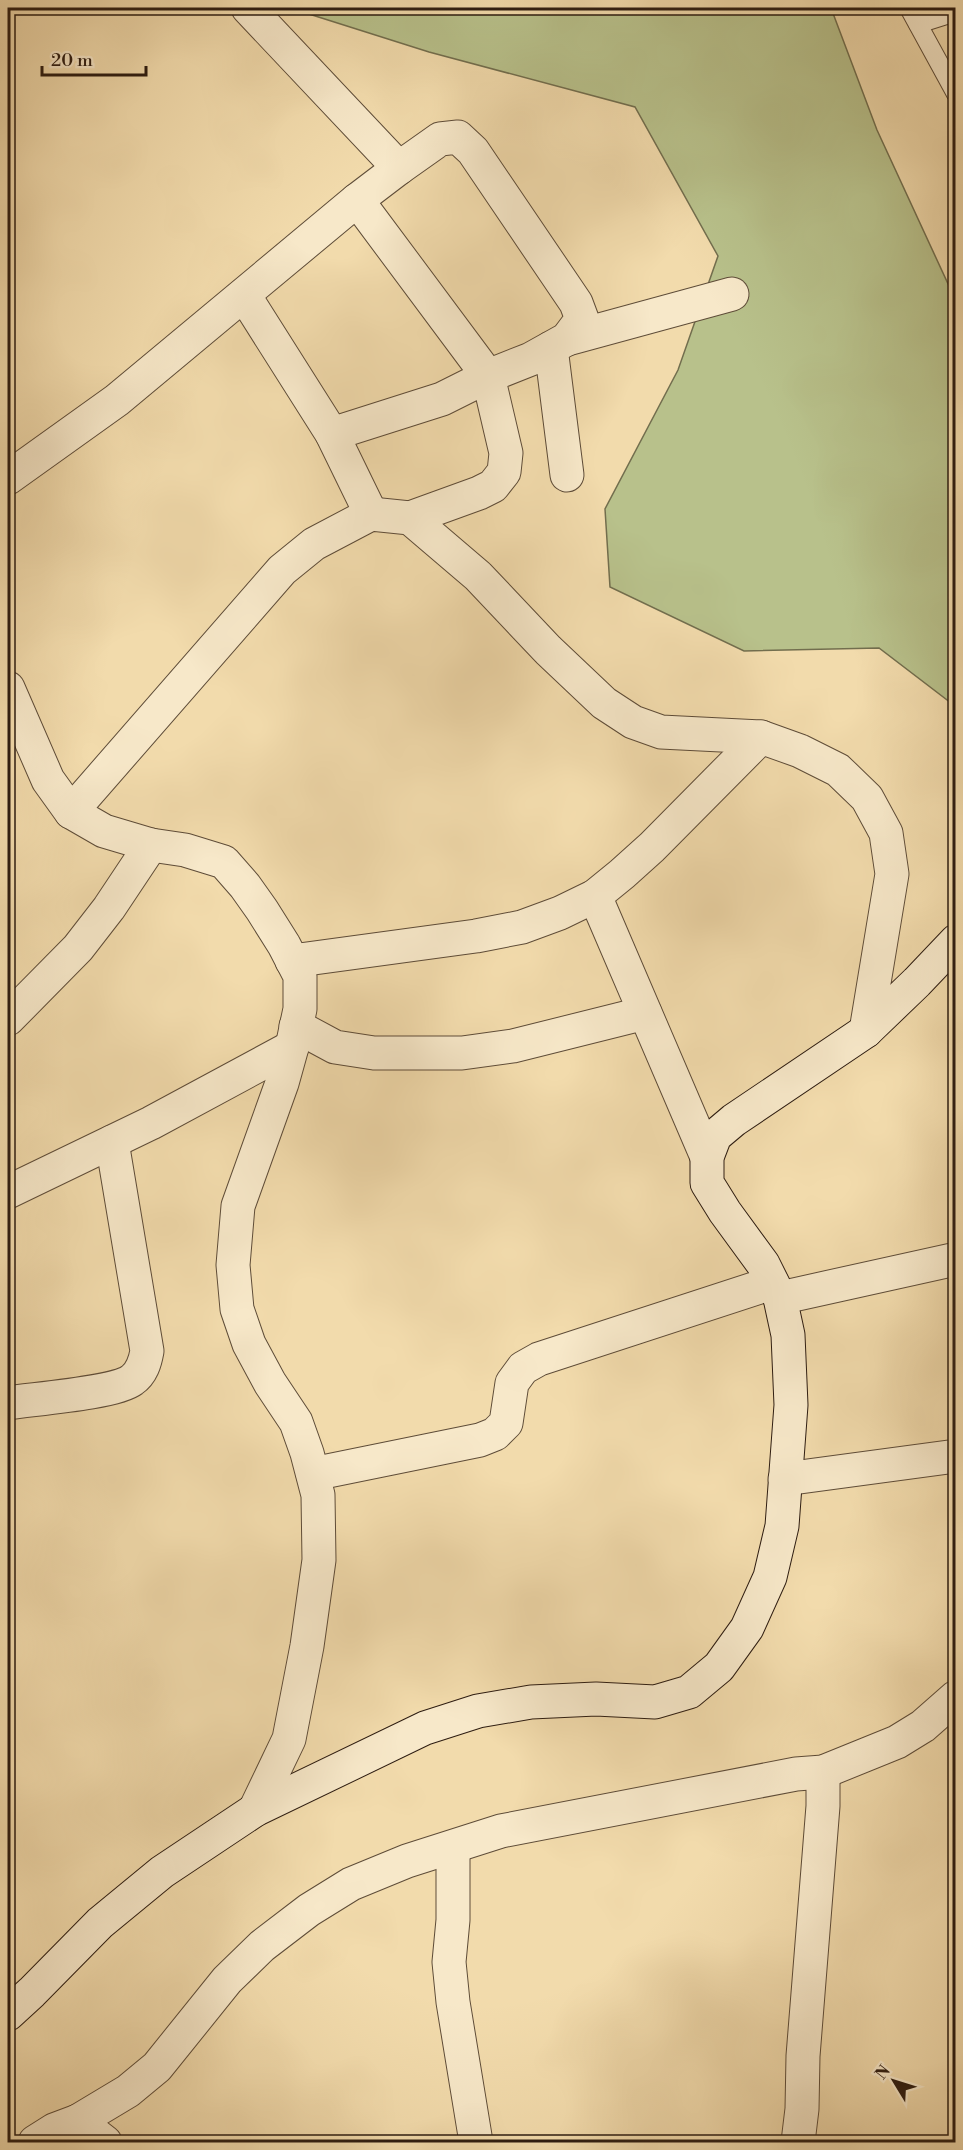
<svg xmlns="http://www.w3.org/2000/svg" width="963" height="2150" font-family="'Libre Bodoni',serif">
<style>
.green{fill:#b8c18b;stroke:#726e4e;stroke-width:1.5}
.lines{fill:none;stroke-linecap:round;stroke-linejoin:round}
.lane-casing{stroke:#5e4c38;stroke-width:20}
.street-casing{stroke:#5e4c38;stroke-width:35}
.secondary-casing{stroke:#2d1c11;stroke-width:35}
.lane{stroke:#f7e8c9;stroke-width:18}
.street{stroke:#f7e8c9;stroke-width:33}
.secondary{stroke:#f7e8c9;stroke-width:33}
</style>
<rect width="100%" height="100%" fill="#f2dbac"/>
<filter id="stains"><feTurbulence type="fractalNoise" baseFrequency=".00333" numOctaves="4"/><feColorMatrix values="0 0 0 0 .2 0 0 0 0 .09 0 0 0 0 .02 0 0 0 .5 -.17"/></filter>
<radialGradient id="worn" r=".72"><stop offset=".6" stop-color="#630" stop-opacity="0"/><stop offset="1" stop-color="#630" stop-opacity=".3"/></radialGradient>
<path class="green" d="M290 8H831L877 130 955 299V706L879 648 744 651 610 587 605 509 678 370 718 256 635 107 429 52Z"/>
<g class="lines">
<defs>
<g id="lane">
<path d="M909 8 956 94"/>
<path d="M918 24 956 12"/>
</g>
<g id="street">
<path d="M248 8 399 168"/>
<path d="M357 200 488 376 506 453 504 472 493 486 479 493 410 518"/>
<path d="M244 295 332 434 371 514"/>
<path d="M567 339 732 294"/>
<path d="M551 348 567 475"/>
<path d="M8 478 117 400 357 200 399 168 440 139 458 137 473 151 576 303 582 319 567 339 531 359 488 376 442 399 332 434"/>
<path d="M8 688 48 780 71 812 104 831 151 845 185 850 224 862 245 886 262 910 284 945 300 976V1009L292 1047 282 1083 238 1206 233 1265 237 1309 249 1344 270 1383 296 1422 307 1453 318 1495 319 1560 307 1646 289 1739 255 1810"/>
<path d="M71 812 282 570 314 544 371 514 410 518 478 576 548 650 604 703 633 722 661 732 761 737 800 751 838 770 867 798 886 833 892 874 866 1031"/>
<path d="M595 896 707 1157"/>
<path d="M292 961 476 936 522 927 560 913 595 896 622 874 652 847 761 737"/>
<path d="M8 1019 78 948 109 908 151 845"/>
<path d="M296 1026 335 1047 374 1053H462L513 1046 645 1013"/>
<path d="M8 1192 151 1123 292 1047"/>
<path d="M780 1298 956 1259"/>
<path d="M8 1403C33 1399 115 1393 132 1380 142 1373 145 1362 147 1351L112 1142"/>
<path d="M313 1474 480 1440 495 1434 506 1423 512 1383 523 1368 539 1359 772 1283"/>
<path d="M785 1479 956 1456"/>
<path d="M453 1847V1920L449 1962 453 2002 476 2142"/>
<path d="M78 2121 128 2091 157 2067 227 1980 262 1946 309 1910 351 1884 407 1861 501 1831 796 1774 823 1772 897 1742 923 1726 956 1697"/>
<path d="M35 2142 54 2130 78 2121 105 2142"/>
<path d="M798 2142 802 2109 803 2056 823 1806V1772"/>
</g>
<path id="secondary" d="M8 2014 32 1992 100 1923 162 1872 255 1810 425 1728 478 1711 531 1702 596 1699 655 1702 689 1692 719 1667 747 1628 770 1577 782 1526 791 1405 788 1335 780 1298 763 1264 725 1212 707 1183V1157L715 1136 734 1120 866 1031 917 982 956 941"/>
</defs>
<use href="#lane" class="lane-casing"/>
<use href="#street" class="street-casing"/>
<use href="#secondary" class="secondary-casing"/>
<use href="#lane" class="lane"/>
<use href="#street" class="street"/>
<use href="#secondary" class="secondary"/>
</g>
<rect width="963" height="2150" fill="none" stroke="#f2dbac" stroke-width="30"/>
<rect x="9" y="9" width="945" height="2132" fill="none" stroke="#2d1c11" stroke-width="3"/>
<rect x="15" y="15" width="933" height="2120" fill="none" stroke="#2d1c11" stroke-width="1.5"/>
<g transform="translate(894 2081) rotate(308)" stroke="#f7e8c9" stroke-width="4.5" paint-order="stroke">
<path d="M0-4.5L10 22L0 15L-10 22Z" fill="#2d1c11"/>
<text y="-9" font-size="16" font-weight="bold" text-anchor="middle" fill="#2d1c11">N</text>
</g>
<path d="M42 66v9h104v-9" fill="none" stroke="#2d1c11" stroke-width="3"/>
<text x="51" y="66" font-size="18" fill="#2d1c11" stroke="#f7e8c9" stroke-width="4.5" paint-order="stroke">20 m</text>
<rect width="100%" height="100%" filter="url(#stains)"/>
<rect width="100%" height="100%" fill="url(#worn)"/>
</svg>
